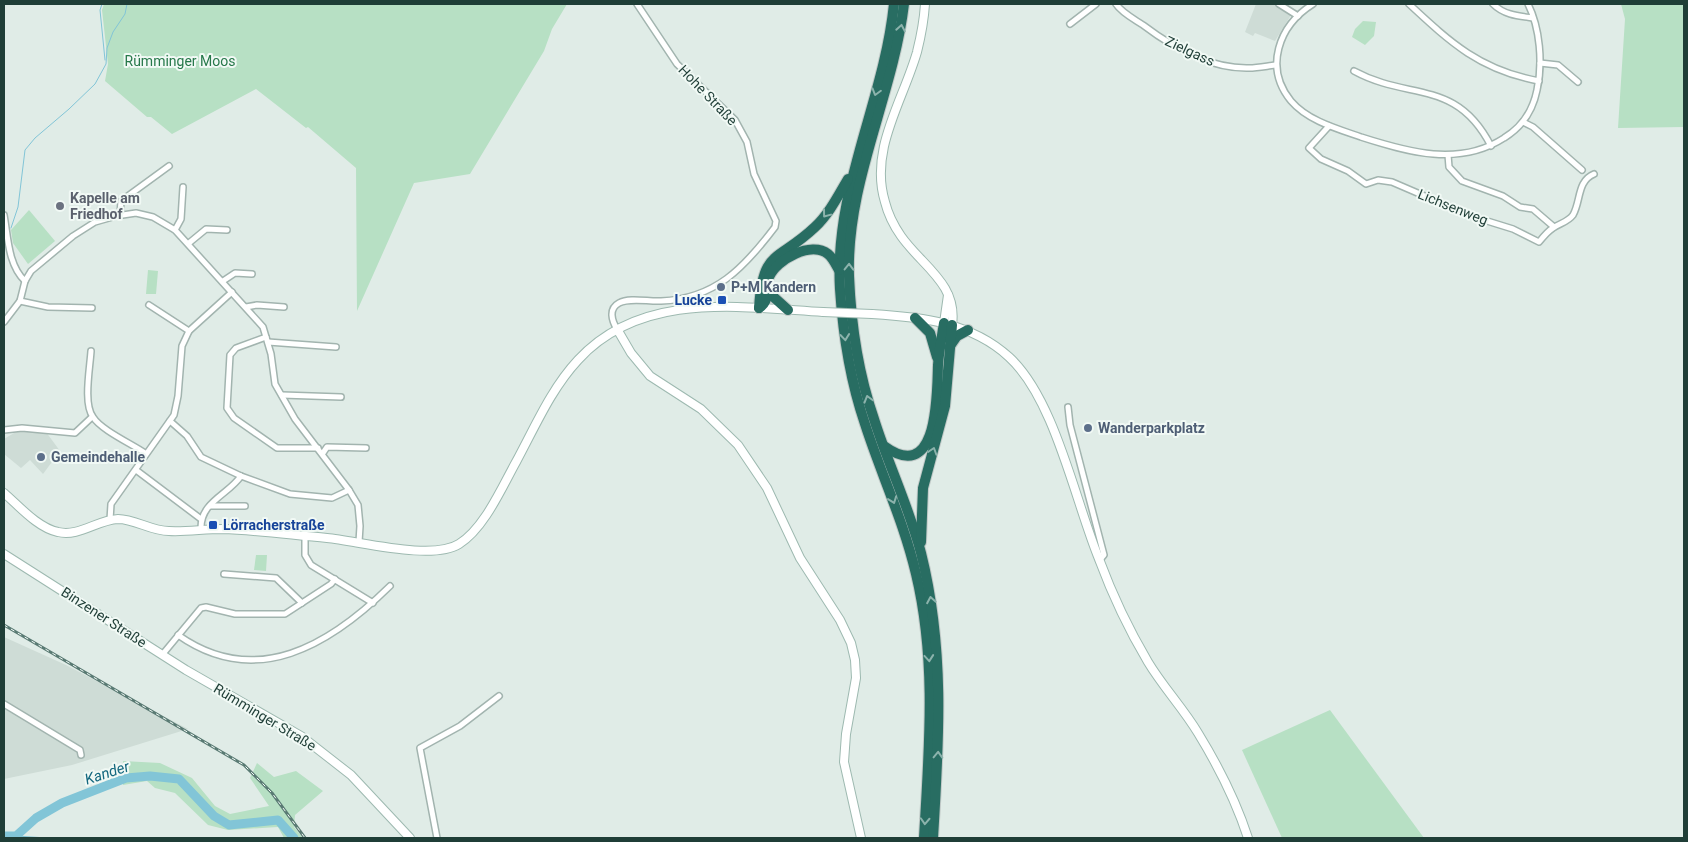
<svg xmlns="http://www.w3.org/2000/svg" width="1688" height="842" font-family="Roboto,sans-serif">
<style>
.built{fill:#cedcd6}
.green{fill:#b7e0c4}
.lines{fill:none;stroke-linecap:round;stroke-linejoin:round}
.stream{stroke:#82c5d7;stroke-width:1}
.river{stroke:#82c5d7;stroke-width:9}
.street-casing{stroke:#a2b4af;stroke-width:8}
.secondary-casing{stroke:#9db9b0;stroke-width:10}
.highway-casing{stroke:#c0c9c7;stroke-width:12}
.street{stroke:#fff;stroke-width:5}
.secondary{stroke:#fff;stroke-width:8}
.highway{stroke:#286d62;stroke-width:10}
.rail-casing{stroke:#597a73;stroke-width:3}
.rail{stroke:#f1f9f5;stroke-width:1;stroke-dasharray:4;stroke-linecap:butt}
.secondary-bridge-casing{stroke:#9db9b0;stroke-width:10;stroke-linecap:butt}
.secondary-bridge{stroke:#fff;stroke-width:8}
.oneway{stroke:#8cb3ac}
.worship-dot{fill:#6b7280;stroke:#f1f9f5;stroke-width:2}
.service-dot{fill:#5c6f8a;stroke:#f1f9f5;stroke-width:2}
.transit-dot{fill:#1a4fb4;stroke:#f1f9f5;stroke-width:2}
.labels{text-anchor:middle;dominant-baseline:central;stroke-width:4;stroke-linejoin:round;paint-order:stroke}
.street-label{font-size:14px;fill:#1f3e37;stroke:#f1f9f5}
.park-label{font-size:14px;fill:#26784a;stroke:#f1f9f5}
.worship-label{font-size:14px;font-weight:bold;fill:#5b616d;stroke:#f1f9f5;text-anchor:start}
.service-label{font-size:14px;font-weight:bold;fill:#4e5e75;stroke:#f1f9f5;text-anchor:start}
.transit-label{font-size:14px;font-weight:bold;fill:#164399;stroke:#f1f9f5;text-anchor:end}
.water-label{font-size:15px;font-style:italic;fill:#14687f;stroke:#f1f9f5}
</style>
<rect width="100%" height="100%" fill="#e0ece7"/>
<g class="built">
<path d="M1256 4H1276L1291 15 1275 41 1255 33 1253 36 1245 32Z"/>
<path d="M13 430 46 432 60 451 43 474 30 460 21 468 4 454V439L14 433Z"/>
<path d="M4 637 66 665 188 729 72 765 4 779Z"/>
</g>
<g class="green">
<path d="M104 4H567L552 29 544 51 470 174 414 183 357 311 356 168 308 127 306 128 256 89 172 134 151 117H147L105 81 108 64 102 10Z"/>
<path d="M1621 4H1684V127L1618 128 1625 19Z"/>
<path d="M1363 21 1376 22 1374 36 1365 45 1352 37 1355 29Z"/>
<path d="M29 210 55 241 28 264 13 243 11 230Z"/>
<path d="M148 270 158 271 156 294H146Z"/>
<path d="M256 555H267L266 571 254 570Z"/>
<path d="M1330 710 1424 838H1282L1242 750Z"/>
<path d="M123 761 160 763 192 778 215 806 230 814 269 806 250 778 257 763 274 777 296 771 323 791 295 815 294 827 303 838H284L278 827 228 830 208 825 175 793 155 788 147 781 123 785Z"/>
</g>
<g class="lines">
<g class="stream">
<path d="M102 4 100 10 105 60"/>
<path d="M11 228 18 207 25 150 35 138 69 109 95 84 106 64 107 48 113 32 125 14 127 4"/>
<path d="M4 241 5 239"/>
<path d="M16 836 47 838"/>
</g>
<path class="river" d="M4 836H16L36 818 62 803 126 778 150 776 179 779 214 816 229 825 278 820 294 838"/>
<defs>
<g id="street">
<path d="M1116 4C1122 13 1134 19 1143 25 1172 47 1211 69 1249 68 1258 68 1267 66 1276 65"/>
<path d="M1279 4 1298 16"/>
<path d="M1313 4C1278 26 1264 68 1291 101 1308 121 1338 129 1361 137 1408 152 1459 167 1504 138 1522 127 1533 110 1537 90 1543 63 1540 28 1528 4"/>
<path d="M1409 4C1451 43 1480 70 1539 81"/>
<path d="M1493 4C1504 15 1518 16 1533 18"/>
<path d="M1070 24 1096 4"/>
<path d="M1540 63 1558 65 1578 82"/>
<path d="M1354 71C1409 101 1456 78 1491 146"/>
<path d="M1523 122 1533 127 1582 170"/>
<path d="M1329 126 1309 148 1321 159 1348 171 1366 184 1378 180 1392 182 1471 216 1513 229 1539 242C1543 237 1548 231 1553 228 1560 223 1568 222 1573 215 1581 201 1577 181 1594 174"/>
<path d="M1448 155 1449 167 1462 181 1503 196 1520 207 1533 209 1554 227"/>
<path d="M4 215C8 237 8 265 25 281"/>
<path d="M120 215 121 201 169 166"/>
<path d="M175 230 181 219 183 187"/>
<path d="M189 243 206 229 227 230"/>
<path d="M223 281 235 273 252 274"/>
<path d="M20 301 48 307 92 308"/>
<path d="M149 305 189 331"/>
<path d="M246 307 257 305 284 307"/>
<path d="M4 322 20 301 25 281 31 271 73 236 95 222 116 216 136 213 153 217 175 230 263 327 271 354 275 384 295 419 349 490 358 505 360 526 359 542"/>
<path d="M617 329C612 321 608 309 619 303 630 297 649 302 661 301 715 299 744 268 775 227L776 221 754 174 747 142 735 120 677 64 637 4"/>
<path d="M266 337 236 348 230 355 227 408 234 418 277 448H318"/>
<path d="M268 342 336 347"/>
<path d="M91 351C90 368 83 404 93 417 101 430 132 444 145 453"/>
<path d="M282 395 341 397"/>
<path d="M1068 407 1070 425 1104 555 1099 561"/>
<path d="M170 421 187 436 201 457 241 476 290 494 332 498 349 490"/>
<path d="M4 430 22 428 75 433 92 417"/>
<path d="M323 453 327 447 366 448"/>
<path d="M136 470 201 519"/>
<path d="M210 506H245"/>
<path d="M110 520 111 504 174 415 178 396 182 346 189 331 232 292"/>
<path d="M201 529C200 502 228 495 241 476"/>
<path d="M305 536V555L311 565 373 603"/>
<path d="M224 574 276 578 302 603"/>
<path d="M178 635C256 690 330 645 390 586"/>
<path d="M162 655 201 608 206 607 235 614H285L331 584 335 579"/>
<path d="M4 704 80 750 81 755"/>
<path d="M437 838 420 748 460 726 499 696"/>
</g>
<g id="secondary">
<path d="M925 4C924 20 921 36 917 52 903 101 869 150 885 202 888 214 894 226 901 236 922 266 958 284 952 325"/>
<path d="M872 314C921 317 971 322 1009 357 1055 399 1075 501 1099 559 1112 594 1129 630 1148 662 1163 687 1183 708 1198 733 1217 764 1237 804 1248 838"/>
<path d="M944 323 948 295"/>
<path d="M617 329 631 353 650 376 701 409 738 445 767 488 800 558 840 620 851 643 855 660 856 678 846 734 844 762 861 838"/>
<path d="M4 493C19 506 38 528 58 532 79 537 97 520 118 519 135 519 151 531 169 531 186 532 204 529 222 529 257 530 292 535 327 538 359 541 432 561 459 544 484 529 502 487 516 462 535 427 551 389 578 360 641 291 739 307 823 312"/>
<path d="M4 554 186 670 301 736 351 775 410 838"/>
</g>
<g id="highway">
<path d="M894 4C884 102 834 188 840 289 843 335 850 380 865 424 881 474 904 522 916 574 937 661 929 750 924 838"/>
<path d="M904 4C893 96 846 182 849 276 851 325 858 373 874 419 888 464 909 507 921 553 945 649 939 740 933 838"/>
<path d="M768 292 788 310"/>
<path d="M759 308C763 248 777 263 815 227 829 214 838 196 848 179"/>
<path d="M759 308C771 300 765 289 769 277 777 259 811 241 828 254 833 258 836 265 839 270"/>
<path d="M915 318 930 333 937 357"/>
<path d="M950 346 957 336 968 330"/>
<path d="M884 446C938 485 937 397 938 365 939 351 942 336 944 323"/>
<path d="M921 542 923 488 945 406 952 325"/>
</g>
</defs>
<use href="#street" class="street-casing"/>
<use href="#secondary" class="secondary-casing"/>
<use href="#highway" class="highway-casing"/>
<use href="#street" class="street"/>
<use href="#secondary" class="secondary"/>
<use href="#highway" class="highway"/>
<defs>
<path id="rail" d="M4 625 244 765 272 793 305 838"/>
</defs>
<use href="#rail" class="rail-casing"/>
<use href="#rail" class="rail"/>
<defs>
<path id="secondary-bridge" d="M823 312 872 314"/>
</defs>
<use href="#secondary-bridge" class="secondary-bridge-casing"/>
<use href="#secondary-bridge" class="secondary-bridge"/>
</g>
<defs><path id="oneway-chevron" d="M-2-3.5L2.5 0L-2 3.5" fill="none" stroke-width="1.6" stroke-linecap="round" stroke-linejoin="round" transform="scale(1.25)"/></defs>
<g class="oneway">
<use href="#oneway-chevron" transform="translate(901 28) rotate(-80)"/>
<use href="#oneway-chevron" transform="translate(876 92) rotate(106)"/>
<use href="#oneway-chevron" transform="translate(826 214) rotate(127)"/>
<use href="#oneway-chevron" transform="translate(849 267) rotate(-89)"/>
<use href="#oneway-chevron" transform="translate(845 337) rotate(84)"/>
<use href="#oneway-chevron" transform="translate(868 399) rotate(-106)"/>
<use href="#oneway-chevron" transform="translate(933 451) rotate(-72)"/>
<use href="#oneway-chevron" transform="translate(893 500) rotate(70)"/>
<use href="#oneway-chevron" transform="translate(931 600) rotate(-100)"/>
<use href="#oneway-chevron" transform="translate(929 658) rotate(85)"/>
<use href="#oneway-chevron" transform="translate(938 755) rotate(-88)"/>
<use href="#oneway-chevron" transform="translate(925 821) rotate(93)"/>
</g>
<circle class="worship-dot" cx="60" cy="206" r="5"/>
<g class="service-dot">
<circle cx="721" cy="287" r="5"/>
<circle cx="1088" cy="428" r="5"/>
<circle cx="41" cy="457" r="5"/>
</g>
<g class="transit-dot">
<rect x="717" y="295" width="10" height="10" rx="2.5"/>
<rect x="208" y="520" width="10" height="10" rx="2.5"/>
</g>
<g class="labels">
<g class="street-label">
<text transform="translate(1190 51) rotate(25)">Zielgass</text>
<text transform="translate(708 95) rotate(46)">Hohe Straße</text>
<text transform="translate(1453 207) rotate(22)">Lichsenweg</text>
<text transform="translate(104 617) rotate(33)">Binzener Straße</text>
<text transform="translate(265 717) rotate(31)">Rümminger Straße</text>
</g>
<g class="park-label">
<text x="180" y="61">Rümminger Moos</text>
</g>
<g class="worship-label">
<text x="70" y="198">Kapelle am<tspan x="70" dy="16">Friedhof</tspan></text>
</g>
<g class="service-label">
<text x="731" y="287">P+M Kandern</text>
<text x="1098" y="428">Wanderparkplatz</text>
<text x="51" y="457">Gemeindehalle</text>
</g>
<g class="transit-label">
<text x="712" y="300">Lucke</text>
<text x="223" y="525" text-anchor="start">Lörracherstraße</text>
</g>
<g class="water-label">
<text transform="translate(107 773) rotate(-18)">Kander</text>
</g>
</g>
<rect width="1688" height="842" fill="none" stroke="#1f3e37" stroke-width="10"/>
</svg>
